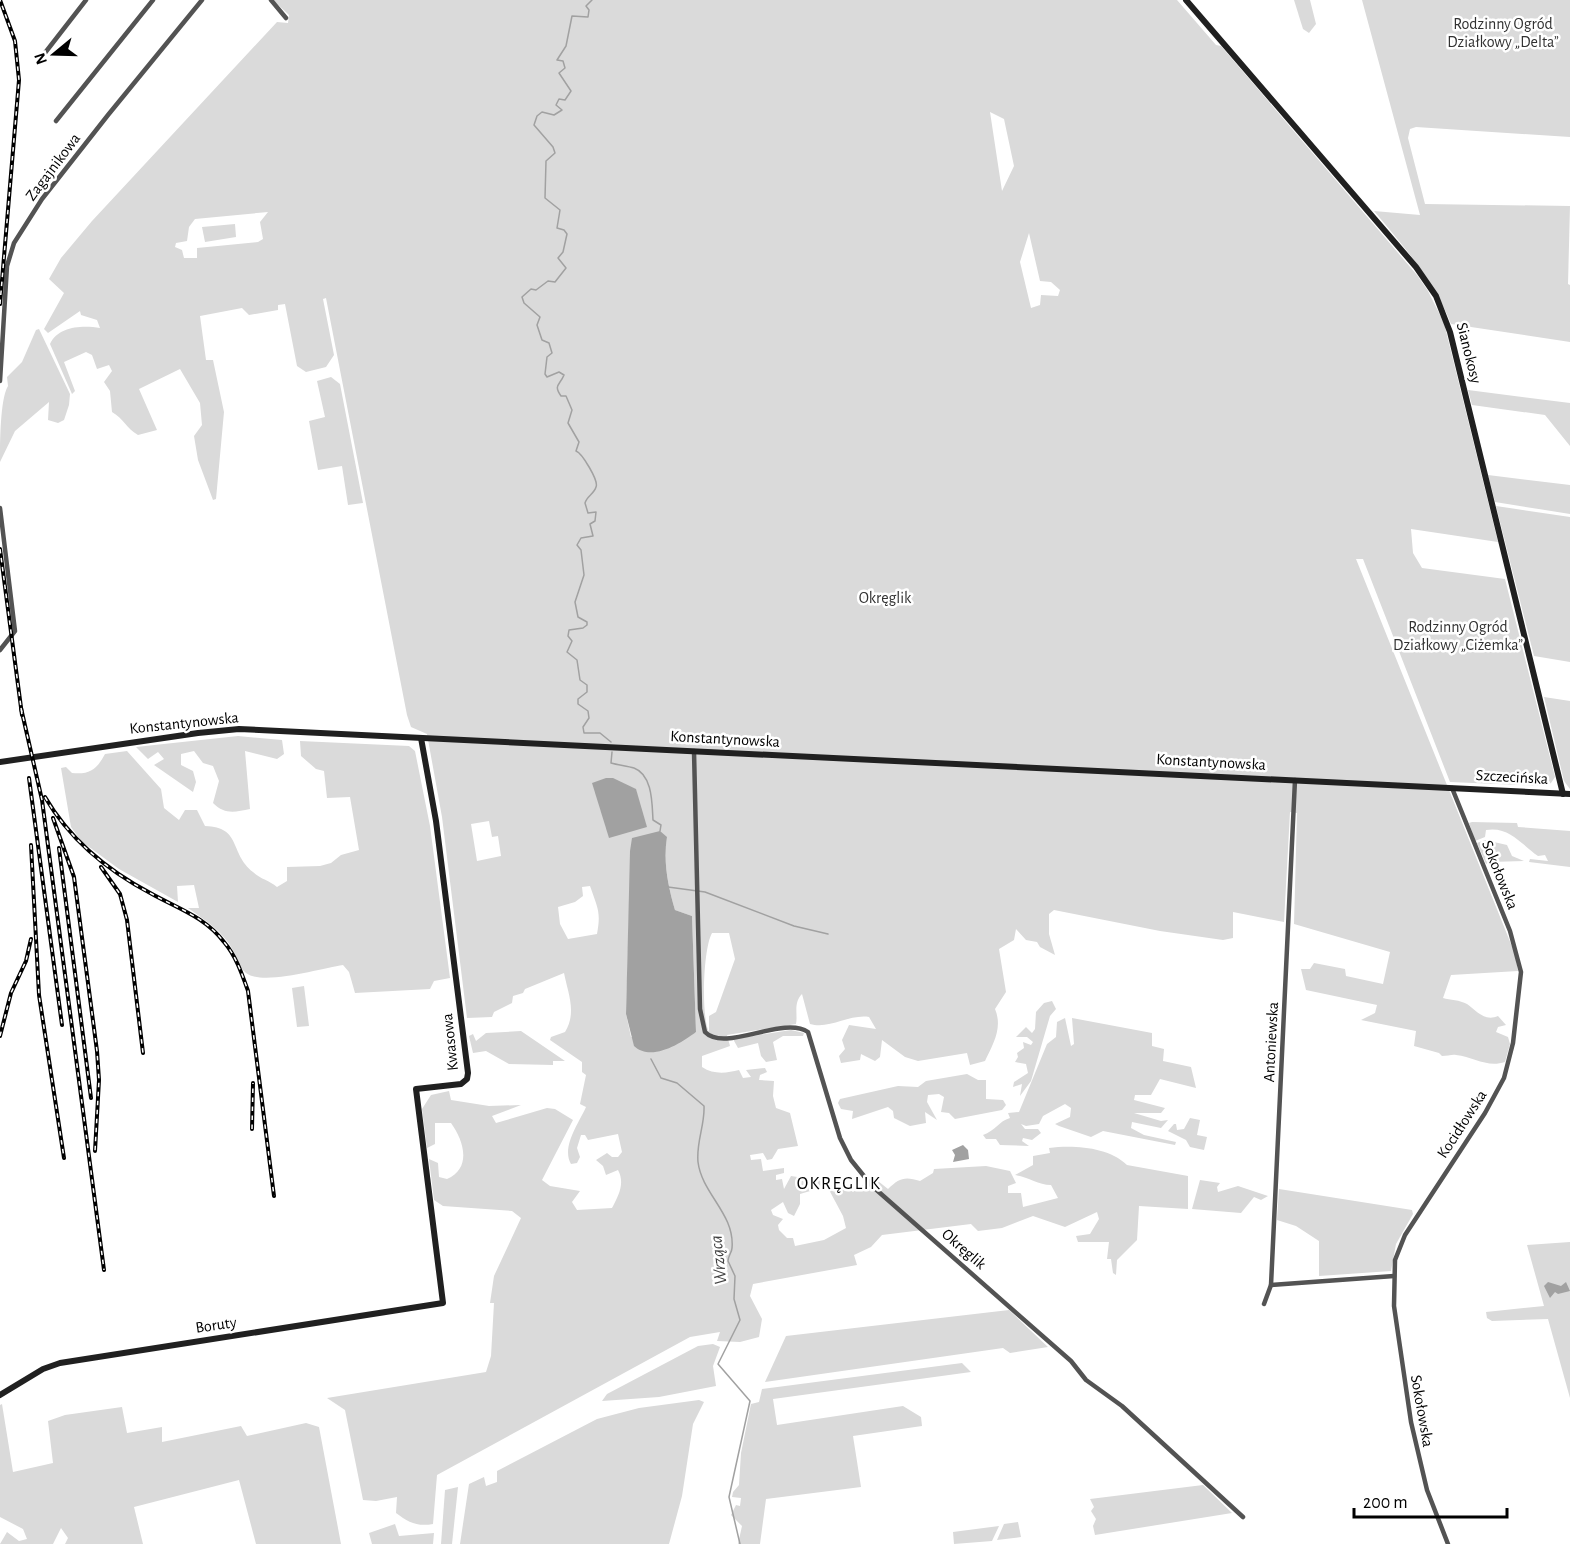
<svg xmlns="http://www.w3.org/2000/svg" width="1570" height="1544" font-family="'Alegreya Sans',sans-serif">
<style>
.green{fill:#dadada;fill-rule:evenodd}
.water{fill:#a1a1a1}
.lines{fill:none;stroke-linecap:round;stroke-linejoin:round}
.stream{stroke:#a1a1a1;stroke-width:1.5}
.street{stroke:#535353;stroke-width:4.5}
.secondary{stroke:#202020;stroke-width:6}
.rail-casing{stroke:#000;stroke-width:4}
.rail{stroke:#fff;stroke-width:1.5;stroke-dasharray:4.5;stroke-linecap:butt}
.labels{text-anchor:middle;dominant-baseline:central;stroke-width:5;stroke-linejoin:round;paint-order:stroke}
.park-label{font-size:16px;fill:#313131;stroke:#fff}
.street-label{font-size:16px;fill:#000;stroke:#fff}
.neighbourhood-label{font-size:18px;letter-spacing:1.5px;fill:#000;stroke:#fff}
.water-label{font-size:18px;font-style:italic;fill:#424242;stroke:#fff}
</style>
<rect width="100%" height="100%" fill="#fff"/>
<g class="green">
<path d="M273 0H1177L1216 45 1221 46 1417 275 1428 291 1444 323 1498 542 1411 529 1413 553 1422 568 1505 579 1555 777 1551 783 1545 786 1450 782 1363 559H1356L1515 954 1518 971 1451 975 1443 998C1450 1000 1460 1000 1467 1004 1476 1010 1484 1022 1498 1016L1506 1025 1498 1027 1496 1032 1508 1037 1510 1044 1505 1062C1487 1068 1474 1057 1456 1055 1453 1054 1447 1056 1442 1056L1439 1053 1414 1046 1416 1031 1361 1020 1375 1013 1377 1005 1306 990 1301 969H1310L1314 963 1345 969 1346 976 1383 984 1390 952 1294 924 1297 813 1290 812 1284 922 1233 912V938L1223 940 1160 931 1054 910 1049 914V934L1055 955 1040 947 1037 942 1026 940 1016 929 1014 940 999 949 1006 992 995 1009C1003 1028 993 1044 985 1061L970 1065 967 1053 918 1061 905 1057 882 1040 880 1057 875 1061 861 1054 860 1060 841 1063 839 1056 845 1049 842 1040 849 1025 876 1029 869 1017C849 1014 829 1030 810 1024L802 994C793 1003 798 1014 796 1024L727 1035 730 1046 702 1056V1067C714 1075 727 1073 739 1070L743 1078 751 1077 746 1070 765 1068 767 1072 760 1075 759 1080 774 1081 773 1096 776 1108 790 1113 798 1146 778 1149 772 1159 767 1160 763 1153 750 1155 751 1160 761 1159 763 1171 784 1168V1173L776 1175V1180L782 1179 784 1189 791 1176C804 1178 816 1180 829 1182L828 1186 843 1185 853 1192 864 1184 878 1181 888 1189C899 1178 905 1176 920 1181L933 1173 934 1169 986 1166 1010 1171 1016 1183 1008 1186V1193H1021L1023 1207 1058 1198 1051 1185C1038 1185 1029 1177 1015 1175L1033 1165V1156L1050 1153 1049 1148C1074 1145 1108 1147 1127 1165L1188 1176V1209L1139 1206 1137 1240 1117 1260 1116 1275 1113 1273 1111 1259H1107L1109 1242H1078L1076 1236 1090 1234 1099 1219 1097 1212 1065 1227 1033 1216 1002 1228 978 1231 971 1224 882 1235 871 1247 854 1255 857 1265 753 1284 750 1296 762 1319 759 1337 740 1342 717 1341 720 1332 690 1337 437 1475 433 1524C417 1527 408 1522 396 1513L397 1497 376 1501 363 1500 345 1410 327 1398 486 1372 491 1356 494 1303H490L494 1276 521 1218 512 1211 443 1206 434 1200 429 1159 438 1163 439 1177 447 1179C472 1168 464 1141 451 1123H435V1144L427 1148 422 1109 431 1095 449 1091 451 1100 489 1106 521 1105 492 1116 496 1123 547 1108 555 1109 573 1120 542 1180 550 1186 580 1191 572 1202 577 1210 612 1208C619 1195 625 1183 618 1170L606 1175 603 1166 596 1160 607 1153 612 1157H618L622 1152 618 1134 588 1140 585 1135H581L577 1148 580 1157 577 1163 571 1164C561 1147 579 1123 586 1107L580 1104 586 1075 582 1072V1062L550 1040 551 1037 565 1032C577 1013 568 993 564 973L525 989 523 993 513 996 512 1003 494 1012 492 1017 467 1018 442 817 427 734 411 727 407 715 326 298 323 299 334 355 326 367 306 372 297 366 285 304 278 305V310L249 315 242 308 200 316 206 360H213L224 412 216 499 213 500 198 460 194 436 202 425 200 403 180 369 139 389 157 430 138 435C126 428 124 419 112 412L110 391 104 382 112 371 109 365 97 369 92 355 86 352 64 362 75 391 72 394 50 344C58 326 83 325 100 328L97 320 81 315 80 311 48 333 44 329 64 293 49 279 61 258 92 221 277 22 288 23 289 15ZM990 112 1004 119 1014 166 1002 191ZM268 212 260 222 263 239 258 242 197 248V258H184L182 250 175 247 176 243 187 241 189 227 195 219ZM1029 233 1040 281 1051 282 1060 290 1058 296 1041 295 1040 305 1031 308 1020 262ZM489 821 492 837 498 836 501 856 477 861 471 824ZM667 837C663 862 668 886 675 910L692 916 696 1032 679 1042 631 1037 626 1014 631 847ZM590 886C598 909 601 912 597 934L568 939 560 924 558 907 575 902 583 896 582 887ZM712 933H729L735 959 716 1012 709 1016V1032C701 1017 703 949 712 933ZM827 1186 843 1216 846 1228 824 1240 795 1246 793 1238H787L779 1230 778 1225 783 1219 773 1215 771 1210 783 1202 788 1213 794 1216 800 1204V1194Z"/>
<path d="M1294 0H1310L1316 24 1309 33 1303 29Z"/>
<path d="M1362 0H1570V137L1416 127 1410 129 1408 138 1425 204 1570 206 1568 284 1570 285V342L1451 324C1434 280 1404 247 1374 211L1420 215Z"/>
<path d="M235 224 236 237 205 242 202 227Z"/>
<path d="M39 329 70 394 69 405 64 420 58 423 48 420 49 402 15 431 0 462C0 444 0 399 8 386L7 377 22 362 36 330Z"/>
<path d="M331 377 340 384 363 503 348 505 342 466 318 470 309 421 325 417 317 381Z"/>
<path d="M1468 390 1570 403V446L1545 415 1472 405Z"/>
<path d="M1488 475 1570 485V514L1495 502Z"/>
<path d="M1496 506 1570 517V662L1534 656Z"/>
<path d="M1544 697 1570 701V789L1564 781Z"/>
<path d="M238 736 282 740 284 754 277 759 245 751 250 809C235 812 225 815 213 803L219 781 213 766 203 763 194 751 181 754V765L193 771 196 782 193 792 154 765 164 759 158 752 148 759 136 747Z"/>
<path d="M300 741 409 746 415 751 430 826 450 978 434 981 430 989 355 993 349 972 343 965C322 968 263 986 246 973 237 966 235 950 227 941 216 927 202 918 188 908H199L194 885 177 886 178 902 119 869 81 841 71 827 61 768 66 767 72 773C90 775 97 769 105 754L127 751 161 789 164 808 179 820 185 810H197L205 826C242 827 229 853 253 872 260 879 269 880 277 887L287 881V867L320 866 331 863 341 855 359 850 350 797 327 798 324 771 316 769 301 756Z"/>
<path d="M1472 822 1517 823 1518 827 1570 831V867L1529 862 1530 859 1548 861 1545 855 1538 856C1521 844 1509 826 1486 830L1485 837 1475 841 1469 823Z"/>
<path d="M1485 840 1507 845 1512 856 1524 861 1490 862 1486 864 1477 843Z"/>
<path d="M304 986 309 1026 297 1027 292 988Z"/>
<path d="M1052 1001 1056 1009 1050 1016 1031 1081 1020 1096 1022 1084 1013 1087 1014 1082 1028 1073 1026 1064 1015 1062 1018 1057 1017 1053 1024 1048 1023 1042 1031 1045 1033 1042 1027 1037H1016L1026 1027 1032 1033 1035 1029 1036 1012 1044 1003Z"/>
<path d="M1065 1018 1071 1046 1074 1044 1072 1018 1152 1033V1046L1164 1049 1163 1061 1191 1067 1196 1088 1160 1079 1151 1095H1135L1134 1100 1165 1108 1161 1113H1134L1161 1121 1168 1120 1161 1128 1132 1122 1131 1128 1144 1135 1176 1142 1175 1145 1103 1131 1091 1137 1059 1126 1055 1124 1070 1117 1071 1108 1065 1104 1043 1116 1039 1124 1026 1126 1021 1124 1025 1129H1038L1041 1133 1032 1140 1023 1138 1022 1141 1029 1146 1000 1145 996 1139H986L983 1135C995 1131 999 1121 1010 1118L1008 1113 1019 1112 1047 1044 1056 1037 1057 1022Z"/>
<path d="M791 1030 804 1033 803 1036H783L773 1042 777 1060 766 1062 761 1056 758 1043 738 1048 733 1039Z"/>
<path d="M521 1031 565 1061H553V1065L509 1064 486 1051 473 1053 469 1036 473 1034 476 1041 486 1033Z"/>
<path d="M967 1074 978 1080H986V1099L1003 1100 1006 1105 1002 1110 955 1119 949 1113 941 1112 944 1097 939 1094 928 1095 927 1102 937 1120 925 1112 926 1123 910 1126 894 1118 893 1111 888 1107 852 1119 853 1111 841 1109 838 1103 840 1099 898 1086 918 1087 926 1081Z"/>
<path d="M1190 1118 1200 1120 1197 1135 1207 1137 1204 1150 1190 1147 1186 1140 1168 1131 1174 1124H1176L1177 1130 1184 1129Z"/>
<path d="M1200 1180 1220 1183 1217 1187 1218 1192 1238 1186 1268 1196 1261 1200 1254 1197 1241 1213 1192 1209Z"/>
<path d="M1279 1189 1412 1210 1413 1214 1396 1244 1391 1271 1319 1276V1241L1296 1226 1277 1220Z"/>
<path d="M1570 1242V1398L1548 1319 1492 1321 1487 1318 1486 1312 1544 1306 1527 1245Z"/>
<path d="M1009 1310 1048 1347 1010 1353 1003 1348 765 1382 786 1336Z"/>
<path d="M713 1344 720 1347 713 1366 716 1386 659 1397 602 1401 607 1394 698 1346Z"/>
<path d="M962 1363 971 1372 773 1399 777 1425 903 1406 921 1417 922 1426 853 1436 861 1487 766 1499 760 1544H738L742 1526 731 1515 736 1505 740 1506 741 1498 732 1497 733 1492 739 1485 741 1453 751 1404 759 1402 762 1389Z"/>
<path d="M699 1400 704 1402 693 1424 682 1496 669 1544H460L469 1484 484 1477 486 1486 497 1482V1471L597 1419 639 1408Z"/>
<path d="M2 1404 13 1472 53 1463 48 1421 65 1415 122 1407 127 1433 162 1427V1442L241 1426 247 1436 306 1423 319 1427 341 1544H256L239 1480 134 1507 143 1544H65L68 1538 61 1528 53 1544H0L7 1532 19 1541 27 1539 23 1529 0 1517V1405Z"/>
<path d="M1203 1485 1232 1513 1095 1535 1093 1526 1096 1519 1091 1511 1094 1507 1090 1499Z"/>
<path d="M458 1487 452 1544H441L445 1490Z"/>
<path d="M1018 1522 1021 1537 997 1540 1004 1524Z"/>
<path d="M395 1524 399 1536 434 1533 433 1544H372L369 1533Z"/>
<path d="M999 1526 992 1541 954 1544 953 1532Z"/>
</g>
<g class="water">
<path d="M606 778H613L636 789 647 827 609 838 592 783Z"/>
<path d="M660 831 667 837C663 862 668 886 675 910L692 916 696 1032C680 1044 651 1062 634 1046L626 1014 630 851 632 838Z"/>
<path d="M963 1145 968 1150 969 1159 953 1162 955 1155 952 1150Z"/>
<path d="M1548 1282 1561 1286 1566 1282 1570 1291 1558 1294 1555 1292 1550 1298 1544 1286Z"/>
</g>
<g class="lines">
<g class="stream">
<path d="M592 0 586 6 589 10 588 17 572 16 566 46 557 60 563 61 565 68 559 73 571 91 565 100 559 99 556 105 562 110 554 115 542 112 537 116 534 125 553 147 555 153 546 161 545 198 560 210 557 228 564 230 567 234 563 252 558 258 566 268 555 282 548 281 536 290 531 289 522 297 524 303 540 317 537 325 542 340 549 343 552 353 547 357 545 374 547 377 559 372 564 375C560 385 553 385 561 396H566L572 410 568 423 579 442 576 451C582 453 599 481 596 487 594 494 587 496 585 503L588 513 596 512 595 521 590 524 593 536 581 538 577 545 581 550 584 575 575 602 578 617 587 622V625L583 628 569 630 568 636 572 641 567 652 577 660 580 680 587 685V692L578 699V704L588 711 589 718 583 727 584 733H600L611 742"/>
<path d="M612 752 611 763C618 765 627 766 634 768 653 775 652 805 653 820L661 825 660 831"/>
<path d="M668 887 705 892 794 926 828 934"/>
<path d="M651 1059 661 1078 677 1083 704 1106C705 1125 696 1142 698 1162 702 1194 735 1214 732 1248 732 1252 728 1256 728 1261L735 1276 734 1299 740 1320 718 1364 750 1401 729 1497 740 1544"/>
</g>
<g class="street">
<path d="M271 0 286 18"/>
<path d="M41 58 86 0"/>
<path d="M56 121 153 0"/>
<path d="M0 381 7 266 14 243 42 199 108 115 202 0"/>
<path d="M0 508 15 631 0 650"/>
<path d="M694 751 700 1009 705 1032C725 1053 783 1015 808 1032L840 1138 851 1160 872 1186 1071 1361 1086 1380 1122 1406 1243 1517"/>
<path d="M1271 1285 1394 1276"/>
<path d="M1264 1304 1271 1285 1295 780"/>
<path d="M1448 1544 1427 1490 1411 1422 1394 1306 1395 1260 1405 1235 1485 1113 1504 1078 1513 1043 1521 972 1510 931 1452 788"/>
</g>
<g class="secondary">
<path d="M1186 0 1416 267 1436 296 1450 332 1563 794"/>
<path d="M0 762 198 733 239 729 1570 794"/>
<path d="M0 1395 43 1369 60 1363 443 1303 416 1089 461 1084 467 1079 468 1073 436 821 421 738"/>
</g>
<defs>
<g id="rail">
<path d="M0 304 19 80 15 41 0 0"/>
<path d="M0 549 22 715"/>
<path d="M21 708 42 800 104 1270"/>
<path d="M29 778 62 1025"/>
<path d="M45 797C70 840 108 871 152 894 179 909 205 917 224 942 236 956 242 974 248 991L274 1196"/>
<path d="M53 818 74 877 97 1051 99 1080 95 1151"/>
<path d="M31 845 39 995 64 1158"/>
<path d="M59 848 91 1098"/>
<path d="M101 867 120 894 127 920 143 1053"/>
<path d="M0 1036 11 993 26 961 31 939"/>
<path d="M252 1129 253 1083"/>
</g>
</defs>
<use href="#rail" class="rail-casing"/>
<use href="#rail" class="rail"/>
</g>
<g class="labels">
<g class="park-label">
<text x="1503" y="24">Rodzinny Ogród<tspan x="1503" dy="18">Działkowy „Delta”</tspan></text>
<text x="885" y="598">Okręglik</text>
<text x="1458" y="627">Rodzinny Ogród<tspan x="1458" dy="18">Działkowy „Ciżemka”</tspan></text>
</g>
<g class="street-label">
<text transform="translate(53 167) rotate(-53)">Zagajnikowa</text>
<text transform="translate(1469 353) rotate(76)">Sianokosy</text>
<text transform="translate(184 723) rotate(-6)">Konstantynowska</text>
<text transform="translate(725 739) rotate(3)">Konstantynowska</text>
<text transform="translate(1211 762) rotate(3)">Konstantynowska</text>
<text transform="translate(1512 777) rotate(3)">Szczecińska</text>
<text transform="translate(1500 875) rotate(68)">Sokołowska</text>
<text transform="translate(450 1042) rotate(-96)">Kwasowa</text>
<text transform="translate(1271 1042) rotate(-87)">Antoniewska</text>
<text transform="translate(1462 1124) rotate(-57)">Kocidłowska</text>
<text transform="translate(964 1249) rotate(41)">Okręglik</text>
<text transform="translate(216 1325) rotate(-8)">Boruty</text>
<text transform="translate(1422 1411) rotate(80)">Sokołowska</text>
</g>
<g class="neighbourhood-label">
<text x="839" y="1184">OKRĘGLIK</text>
</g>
<g class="water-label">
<text transform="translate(719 1260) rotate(-96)">Wrząca</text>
</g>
</g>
<g transform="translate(54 54) rotate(251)" stroke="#ffffff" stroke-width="4.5" paint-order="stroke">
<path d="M0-4.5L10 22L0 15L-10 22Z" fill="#000000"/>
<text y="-9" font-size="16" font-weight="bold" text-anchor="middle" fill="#000000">N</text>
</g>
<path d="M1354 1508v9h153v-9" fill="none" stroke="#000000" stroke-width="3"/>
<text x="1363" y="1508" font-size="18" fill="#000000" stroke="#ffffff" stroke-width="4.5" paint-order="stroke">200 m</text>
</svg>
